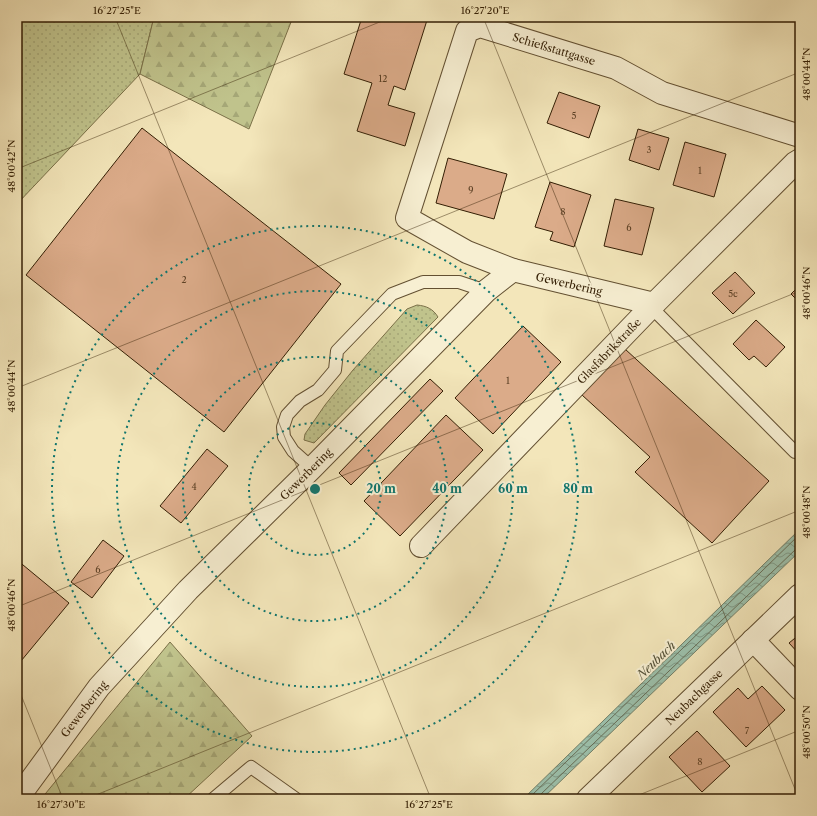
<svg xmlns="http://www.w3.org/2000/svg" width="817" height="816" font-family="'Libre Caslon Text',serif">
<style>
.grass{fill:url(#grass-dots);stroke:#7a7048}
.forest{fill:url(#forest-firs);stroke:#7a7048}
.water{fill:url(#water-waves);stroke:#727f68}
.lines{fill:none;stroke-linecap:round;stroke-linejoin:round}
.shore{stroke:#686f58;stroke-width:1}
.building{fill:#dbab89;stroke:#331e04}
.service-casing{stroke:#635032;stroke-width:14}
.minor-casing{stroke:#635032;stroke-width:24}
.service{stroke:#f7efd2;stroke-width:12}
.minor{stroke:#f7efd2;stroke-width:22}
.ticks{fill:none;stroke:#331e04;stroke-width:1;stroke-opacity:0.45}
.ring{fill:none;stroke:#0f766e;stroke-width:2;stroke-dasharray:2 4}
.labels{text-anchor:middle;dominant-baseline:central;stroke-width:4;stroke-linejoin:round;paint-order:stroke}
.number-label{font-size:9px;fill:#5d4125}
.street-label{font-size:11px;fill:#331e04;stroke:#f7efd2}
.water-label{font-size:12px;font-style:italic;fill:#524f36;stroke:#f7efd2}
.centre{fill:#0f766e;stroke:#f7efd2;stroke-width:2}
.ring-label{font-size:12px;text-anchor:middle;font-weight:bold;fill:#0f766e;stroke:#f7efd2;stroke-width:4;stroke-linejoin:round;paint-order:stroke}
.neatline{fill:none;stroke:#331e04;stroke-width:1.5}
.ticks-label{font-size:10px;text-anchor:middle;fill:#331e04}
</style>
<defs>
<pattern id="grass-dots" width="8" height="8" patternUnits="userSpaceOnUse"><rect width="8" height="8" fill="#c0c38c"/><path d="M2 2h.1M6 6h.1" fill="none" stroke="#a5a777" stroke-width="1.8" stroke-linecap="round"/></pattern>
<pattern id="forest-firs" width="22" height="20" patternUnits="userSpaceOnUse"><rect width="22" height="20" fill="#c0c38c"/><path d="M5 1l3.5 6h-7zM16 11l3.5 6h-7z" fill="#a5a777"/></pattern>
<pattern id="water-waves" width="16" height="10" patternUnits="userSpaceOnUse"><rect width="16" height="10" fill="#9cc0ab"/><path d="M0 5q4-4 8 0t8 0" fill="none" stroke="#809b89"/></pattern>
</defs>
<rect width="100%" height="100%" fill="#f3e6ba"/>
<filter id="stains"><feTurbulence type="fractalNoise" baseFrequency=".005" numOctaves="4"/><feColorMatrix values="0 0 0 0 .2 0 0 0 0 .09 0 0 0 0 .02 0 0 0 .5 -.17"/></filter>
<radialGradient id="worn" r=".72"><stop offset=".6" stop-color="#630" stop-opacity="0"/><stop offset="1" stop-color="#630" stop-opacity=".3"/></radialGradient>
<g class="grass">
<path d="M17 17H111L117 19 154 17 140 74 17 204Z"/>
<path d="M417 305C427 306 433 309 438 317L314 443 304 440 305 434 325 405 353 370 407 309Z"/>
</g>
<g class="forest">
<path d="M154 17H293L249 129 140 74Z"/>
<path d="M170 642 252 736 184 799H41Z"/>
</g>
<path class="water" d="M800 529V551L542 799H523Z"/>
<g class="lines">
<g class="shore">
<path d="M528 799 800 534"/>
<path d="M539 799 541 794 796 549 800 548"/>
</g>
</g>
<g class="building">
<path d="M362 17H428L405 90 394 86 388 105 415 113 405 146 357 131 372 83 344 74Z"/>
<path d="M559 92 600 106 589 138 547 123Z"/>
<path d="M142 128 341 284 224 432 26 275Z"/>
<path d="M638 129 669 138 659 170 629 160Z"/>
<path d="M685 142 726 154 714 197 673 185Z"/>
<path d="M448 158 507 174 494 219 436 203Z"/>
<path d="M550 182 591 195 574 247 550 240 553 232 535 227Z"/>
<path d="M615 199 654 208 642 255 604 246Z"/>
<path d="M735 272 755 293 733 314 712 293Z"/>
<path d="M800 285V303L791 294Z"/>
<path d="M756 320 785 347 766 367 754 356 749 360 733 344Z"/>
<path d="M523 326 561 362 493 434 455 398Z"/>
<path d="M625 349 769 481 712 543 635 472 650 457 582 395Z"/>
<path d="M430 379 443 391 351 485 339 473Z"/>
<path d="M446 415 483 450 400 536 364 501Z"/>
<path d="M207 449 228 466 181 523 160 506Z"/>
<path d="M103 540 124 556 92 598 71 582Z"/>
<path d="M17 560 69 603 21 661 17 658Z"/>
<path d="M800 634V655L789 643Z"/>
<path d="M762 686 785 710 746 747 713 712 738 688 748 699Z"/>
<path d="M697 731 730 766 702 792 669 757Z"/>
</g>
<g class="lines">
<defs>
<g id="service">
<path d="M651 307 795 452"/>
<path d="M312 468 293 451 284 437 283 427 287 415 300 401 318 390 335 370 337 351 392 294 423 282H459L486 291"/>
<path d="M213 799 251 767 296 799"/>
</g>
<g id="minor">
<path d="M654 304 513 270 467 252 407 218 467 31 480 26 616 68 662 93 800 136"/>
<path d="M421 546 651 307 795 163 800 160"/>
<path d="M753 640 800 689"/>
<path d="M17 799 99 687 188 590 312 468 486 291 513 270"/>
<path d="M588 799 800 595"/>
</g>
</defs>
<use href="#service" class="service-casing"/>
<use href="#minor" class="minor-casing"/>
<use href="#service" class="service"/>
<use href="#minor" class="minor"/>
</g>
<path class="ticks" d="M115 17 431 799M483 17 799 799M17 169 392 17M17 388 800 72M17 607 800 291M17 685 63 799M86 799 800 510M629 799 800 730"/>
<g class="ring">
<circle cx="315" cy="489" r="66"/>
<circle cx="315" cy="489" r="132"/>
<circle cx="315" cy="489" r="198"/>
<circle cx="315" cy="489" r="263"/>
</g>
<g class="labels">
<g class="number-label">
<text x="383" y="78">12</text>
<text x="574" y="115">5</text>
<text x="649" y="149">3</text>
<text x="700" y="170">1</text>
<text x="471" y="189">9</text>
<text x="563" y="211">8</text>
<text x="629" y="227">6</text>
<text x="184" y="279">2</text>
<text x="733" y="293">5c</text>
<text x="508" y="380">1</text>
<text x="194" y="486">4</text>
<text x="98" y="569">6</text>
<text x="747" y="730">7</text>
<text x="700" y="761">8</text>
</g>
<g class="street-label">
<text transform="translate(554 49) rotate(17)">Schießstattgasse</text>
<text transform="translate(569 284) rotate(13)">Gewerbering</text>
<text transform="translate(609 351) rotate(-46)">Glasfabrikstraße</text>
<text transform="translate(306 474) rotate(-45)">Gewerbering</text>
<text transform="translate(694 697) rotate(-44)">Neubachgasse</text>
<text transform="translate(84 709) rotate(-52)">Gewerbering</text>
</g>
<g class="water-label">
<text transform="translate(656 660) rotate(-44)">Neubach</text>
</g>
</g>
<circle cx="315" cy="489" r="6" class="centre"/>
<g class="ring-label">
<text x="381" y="493">20 m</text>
<text x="447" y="493">40 m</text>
<text x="513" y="493">60 m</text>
<text x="578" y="493">80 m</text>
</g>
<rect width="817" height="816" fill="none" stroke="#f3e6ba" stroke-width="44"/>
<rect x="22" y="22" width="773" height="772" class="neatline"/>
<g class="ticks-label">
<text x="117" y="14">16°27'25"E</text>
<text x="485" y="14">16°27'20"E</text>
<text transform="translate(806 74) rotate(-90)" y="4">48°00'44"N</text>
<text transform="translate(11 166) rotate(-90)" y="4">48°00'42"N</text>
<text transform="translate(806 293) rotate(-90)" y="4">48°00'46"N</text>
<text transform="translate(11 386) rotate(-90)" y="4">48°00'44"N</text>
<text transform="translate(806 512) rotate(-90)" y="4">48°00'48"N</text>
<text transform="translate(11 605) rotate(-90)" y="4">48°00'46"N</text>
<text transform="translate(806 732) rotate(-90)" y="4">48°00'50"N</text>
<text x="61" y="808">16°27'30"E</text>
<text x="429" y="808">16°27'25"E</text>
</g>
<rect width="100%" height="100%" filter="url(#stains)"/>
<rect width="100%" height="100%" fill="url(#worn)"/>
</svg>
